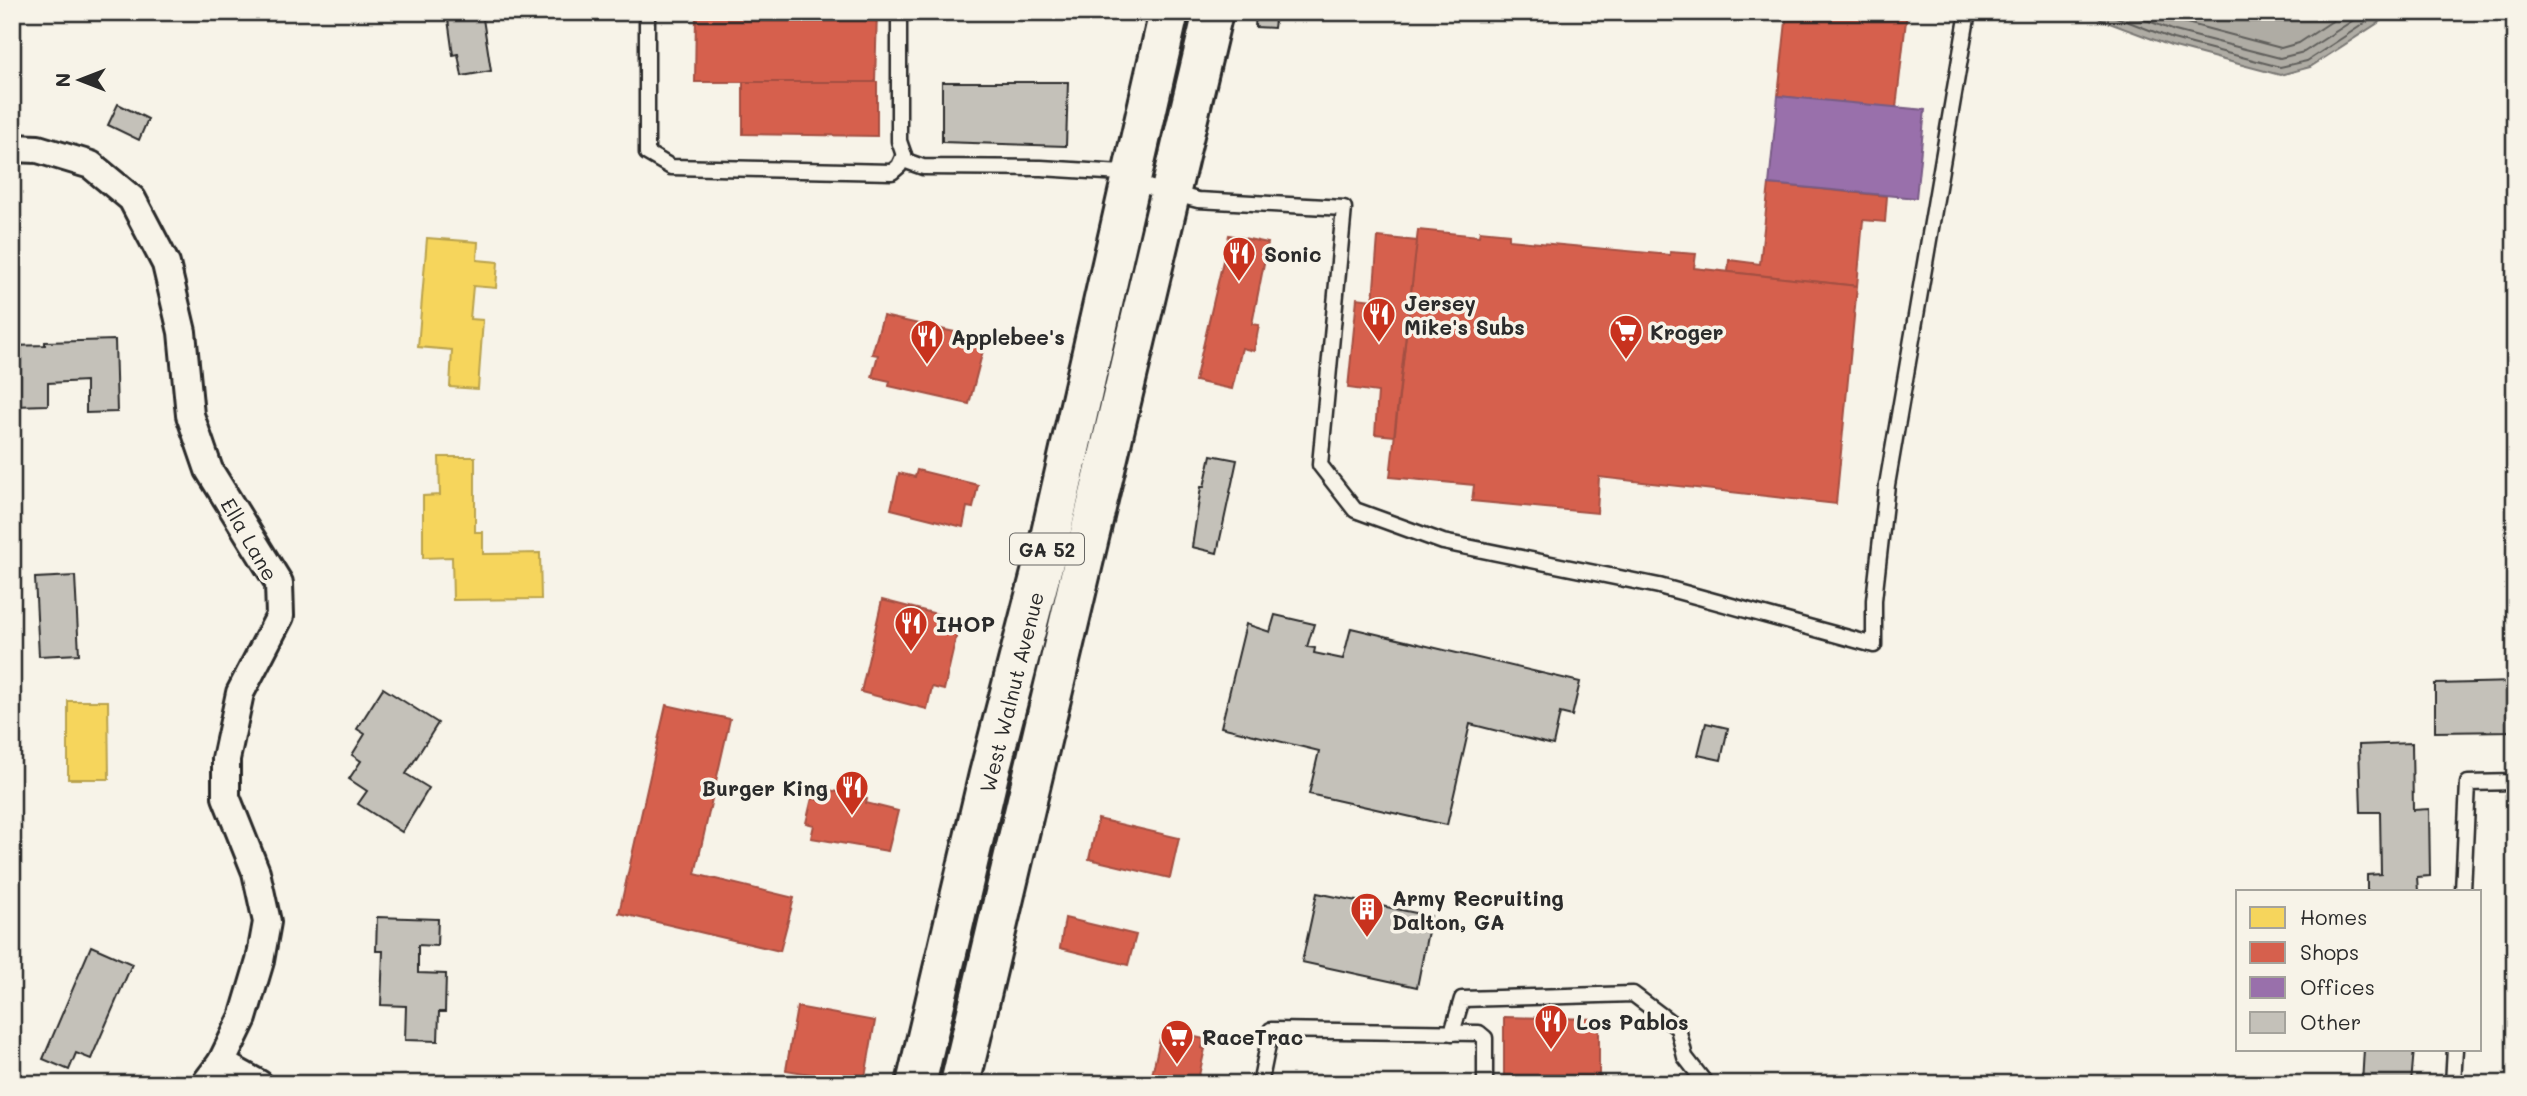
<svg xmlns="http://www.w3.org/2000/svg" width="2527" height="1096" font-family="Mali,sans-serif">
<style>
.water{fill:#afaca4;stroke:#7a7874;stroke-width:2}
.homes{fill:#f6d55c;stroke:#b9a24d;stroke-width:2}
.shops{fill:#d6604d;stroke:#a35043;stroke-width:2}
.offices{fill:#9970ab;stroke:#785b85;stroke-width:2}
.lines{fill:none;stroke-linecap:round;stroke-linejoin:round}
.shore{stroke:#605f5b;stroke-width:2}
.building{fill:#c4c1b9;stroke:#2b2b2b;stroke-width:2}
.service-casing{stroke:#2b2b2b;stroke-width:19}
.minor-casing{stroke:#2b2b2b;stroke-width:32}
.primary-casing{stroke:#2b2b2b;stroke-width:44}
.service{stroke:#f7f3e8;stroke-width:14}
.minor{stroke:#f7f3e8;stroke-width:26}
.primary{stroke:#f7f3e8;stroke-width:38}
.labels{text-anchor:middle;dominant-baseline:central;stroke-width:7;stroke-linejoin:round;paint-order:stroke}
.shield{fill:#f7f3e8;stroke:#686764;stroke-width:2}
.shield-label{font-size:19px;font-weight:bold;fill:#2b2b2b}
.poi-label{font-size:21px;font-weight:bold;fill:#2b2b2b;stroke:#f7f3e8;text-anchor:start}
.street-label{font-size:21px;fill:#2b2b2b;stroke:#f7f3e8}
</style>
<rect width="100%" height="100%" fill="#f7f3e8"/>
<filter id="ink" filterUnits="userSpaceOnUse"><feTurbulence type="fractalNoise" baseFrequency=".0143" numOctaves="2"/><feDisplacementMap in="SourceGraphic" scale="14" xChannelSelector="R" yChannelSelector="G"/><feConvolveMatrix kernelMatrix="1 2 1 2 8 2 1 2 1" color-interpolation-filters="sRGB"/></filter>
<g filter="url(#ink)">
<path class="water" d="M2092 12H2395L2310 67 2280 75 2171 46 2101 20Z"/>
<g class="homes">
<path d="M427 238 478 242 477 260 498 262 496 288 473 286 470 319 483 320 478 389 450 387 452 350 418 347Z"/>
<path d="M439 457H475V532H483V554L540 553 541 599 453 600 452 557 423 558V496L440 495Z"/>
<path d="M68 701H108L109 779H68Z"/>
</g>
<g class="shops">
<path d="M701 12H877L875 82H695L696 14Z"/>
<path d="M1787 12H1907L1896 108 1778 96Z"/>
<path d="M743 82H877V136L743 134Z"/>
<path d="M1769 184 1887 196 1885 222 1863 220 1857 286 1728 272 1729 260 1760 264Z"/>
<path d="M1418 230 1479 236 1480 231 1509 234V240L1670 255V252L1696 254 1694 268 1857 286 1836 504 1599 477 1597 513 1472 501 1474 485 1390 477Z"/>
<path d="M1229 235 1268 243 1252 324 1259 325 1254 351 1242 348 1232 389 1195 381Z"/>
<path d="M1378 237 1417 241 1394 436 1375 434 1378 392 1348 388 1357 298 1373 300Z"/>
<path d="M883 316 986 339 969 404 889 386 890 381 872 377 878 355 872 354Z"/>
<path d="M917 470 978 485 973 508 967 507 963 527 891 509 899 473 915 477Z"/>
<path d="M882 600 960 620 944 690 932 687 927 709 861 692Z"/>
<path d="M666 705 730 719 695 874 794 898 780 951 619 913Z"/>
<path d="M825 789 867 799 866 803 898 811 888 851 811 838 814 825 806 823 812 798 822 801Z"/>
<path d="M1098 819 1179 838 1170 878 1089 859Z"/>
<path d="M1065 918 1136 935 1128 965 1060 948Z"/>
<path d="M797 1007 875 1021 864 1083 786 1070Z"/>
<path d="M1504 1017 1599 1019V1084H1504Z"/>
<path d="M1169 1031 1204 1039 1202 1048 1205 1049 1197 1084H1150L1160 1039 1166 1041Z"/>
</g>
<path class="offices" d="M1778 96 1925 110 1916 198 1769 184Z"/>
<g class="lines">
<g class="shore">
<path d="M2103 12 2173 39 2280 67 2307 61 2382 12"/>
<path d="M2125 12 2175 31 2280 58 2304 52 2366 12"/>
<path d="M2156 12 2179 21 2281 48 2299 43 2346 12"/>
</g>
</g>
<g class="building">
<path d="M447 12H482L491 71 462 76 458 54 453 55Z"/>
<path d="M1256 12H1276L1274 28 1255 27Z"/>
<path d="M942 82H1068L1066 146 942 142Z"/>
<path d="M118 104 148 119 139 140 108 125Z"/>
<path d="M115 340 117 412 86 413V381L48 383V405L14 406 12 346 45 345V342Z"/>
<path d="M1211 455 1237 460 1217 553 1192 547 1201 487H1204Z"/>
<path d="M75 576 79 654 39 656 35 578Z"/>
<path d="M1275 615 1314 624 1307 647 1315 648 1314 653 1343 659 1351 628 1580 682 1572 716 1560 713 1553 745 1470 724 1447 825 1309 794 1319 751 1221 727 1246 624 1270 632Z"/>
<path d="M2515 682V731L2435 732V684Z"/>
<path d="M383 688 438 723 406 774 429 788 402 832 358 804 367 791 349 779 361 761 352 755 365 734 357 729Z"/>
<path d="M1706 723 1728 728 1721 760 1698 755Z"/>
<path d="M2412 743 2413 810 2429 809 2430 876 2417 877 2418 891H2367V875L2381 874 2380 812H2361L2359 745Z"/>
<path d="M1317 893 1431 916 1417 987 1302 962Z"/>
<path d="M377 917 438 919 437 946 418 945V973L446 974 445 1012H439L438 1041 405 1040 406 1006 381 1005 383 951H376Z"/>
<path d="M91 946 132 964 91 1059 76 1053 69 1070 43 1059Z"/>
<path d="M2364 1049H2414L2411 1084H2362Z"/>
</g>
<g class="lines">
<defs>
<g id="service">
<path d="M647 12V153L671 167 892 172 899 166 904 155"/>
<path d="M899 12V141L906 161 923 167 1041 168 1122 173 1131 171"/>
<path d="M1132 183 1198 200 1344 208 1320 465 1355 510 1443 542 1659 586 1874 645V600L1887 485 1968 12"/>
<path d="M2463 891 2468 783 2515 782"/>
<path d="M1452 1033 1462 999 1633 994 1678 1028 1685 1057 1706 1084"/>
<path d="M1260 1084 1271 1030 1479 1033 1485 1038V1084"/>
<path d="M2453 1084 2455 1049"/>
</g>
<g id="minor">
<path d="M12 148 38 149 91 165 132 199 166 264 182 332 190 415 209 470 279 583 280 616 240 693 226 759V797L256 872 267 922 260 961 243 1018 221 1063 205 1084"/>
<path d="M221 1063 259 1084"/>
</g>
<g id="primary">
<path d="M916 1084 989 774 1049 542 1169 12"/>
<path d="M960 1084 1213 12"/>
</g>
</defs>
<use href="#service" class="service-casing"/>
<use href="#minor" class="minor-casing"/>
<use href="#primary" class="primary-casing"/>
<use href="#service" class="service"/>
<use href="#minor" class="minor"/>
<use href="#primary" class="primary"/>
</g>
</g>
<defs>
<symbol id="restaurant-pin" viewBox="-11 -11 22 30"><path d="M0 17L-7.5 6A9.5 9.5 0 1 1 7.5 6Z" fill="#c8321e" stroke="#f7f3e8"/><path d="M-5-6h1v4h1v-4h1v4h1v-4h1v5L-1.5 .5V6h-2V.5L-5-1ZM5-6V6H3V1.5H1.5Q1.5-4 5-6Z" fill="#fff"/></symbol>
<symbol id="supermarket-pin" viewBox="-11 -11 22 30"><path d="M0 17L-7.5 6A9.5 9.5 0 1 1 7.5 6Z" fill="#c8321e" stroke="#f7f3e8"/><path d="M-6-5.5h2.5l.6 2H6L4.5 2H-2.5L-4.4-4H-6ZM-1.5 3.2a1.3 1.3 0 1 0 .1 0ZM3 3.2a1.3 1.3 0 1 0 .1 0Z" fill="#fff"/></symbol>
<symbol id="building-pin" viewBox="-11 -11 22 30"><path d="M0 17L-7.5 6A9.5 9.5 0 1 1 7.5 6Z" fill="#c8321e" stroke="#f7f3e8"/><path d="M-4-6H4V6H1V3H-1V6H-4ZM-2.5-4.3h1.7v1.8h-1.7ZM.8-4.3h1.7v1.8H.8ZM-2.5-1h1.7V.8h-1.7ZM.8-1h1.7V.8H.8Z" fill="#fff"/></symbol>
</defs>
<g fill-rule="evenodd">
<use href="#restaurant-pin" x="1220" y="234" width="38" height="52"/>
<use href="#restaurant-pin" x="1360" y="295" width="38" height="52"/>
<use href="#supermarket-pin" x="1607" y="312" width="38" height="52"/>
<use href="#restaurant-pin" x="908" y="317" width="38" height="52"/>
<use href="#restaurant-pin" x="892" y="604" width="38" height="52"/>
<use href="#restaurant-pin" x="833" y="768" width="38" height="52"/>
<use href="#building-pin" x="1348" y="890" width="38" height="52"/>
<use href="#restaurant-pin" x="1532" y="1002" width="38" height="52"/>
<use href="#supermarket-pin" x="1158" y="1017" width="38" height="52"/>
</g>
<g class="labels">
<rect class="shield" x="1010" y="533.5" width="74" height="31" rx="5"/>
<g class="shield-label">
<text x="1047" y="549">GA 52</text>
</g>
<g class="poi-label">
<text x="1264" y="253">Sonic</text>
<text x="1404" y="302">Jersey<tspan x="1404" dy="24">Mike's Subs</tspan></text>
<text x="1650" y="331">Kroger</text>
<text x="951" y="336">Applebee's</text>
<text x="936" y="623">IHOP</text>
<text x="828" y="787" text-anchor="end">Burger King</text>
<text x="1392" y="897">Army Recruiting<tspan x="1392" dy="24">Dalton, GA</tspan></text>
<text x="1576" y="1021">Los Pablos</text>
<text x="1202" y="1036">RaceTrac</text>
</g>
<g class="street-label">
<text transform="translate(250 539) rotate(60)">Ella Lane</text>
<text transform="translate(1011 692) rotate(-76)">West Walnut Avenue</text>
</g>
</g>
<rect width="2527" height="1096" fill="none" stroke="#f7f3e8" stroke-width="42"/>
<rect x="21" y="21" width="2485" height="1054" fill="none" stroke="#2b2b2b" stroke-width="2.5" filter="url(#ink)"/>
<rect x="2236" y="890" width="245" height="161" fill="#f7f3e8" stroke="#a5a39c" stroke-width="2"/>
<rect x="2250" y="907" width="35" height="21" fill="#f6d55c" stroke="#a5a39c" stroke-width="2"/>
<text x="2300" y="925" font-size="21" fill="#2b2b2b">Homes</text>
<rect x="2250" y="942" width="35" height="21" fill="#d6604d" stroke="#a5a39c" stroke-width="2"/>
<text x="2300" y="960" font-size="21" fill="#2b2b2b">Shops</text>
<rect x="2250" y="977" width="35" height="21" fill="#9970ab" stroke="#a5a39c" stroke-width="2"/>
<text x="2300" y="995" font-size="21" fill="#2b2b2b">Offices</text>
<rect x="2250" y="1012" width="35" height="21" fill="#c4c1b9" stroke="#a5a39c" stroke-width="2"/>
<text x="2300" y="1030" font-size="21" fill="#2b2b2b">Other</text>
<g transform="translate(80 80) rotate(270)" stroke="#f7f3e8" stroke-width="5" paint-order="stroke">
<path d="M0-5L12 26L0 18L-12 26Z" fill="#2b2b2b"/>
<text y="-10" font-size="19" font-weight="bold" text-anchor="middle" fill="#2b2b2b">N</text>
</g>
</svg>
